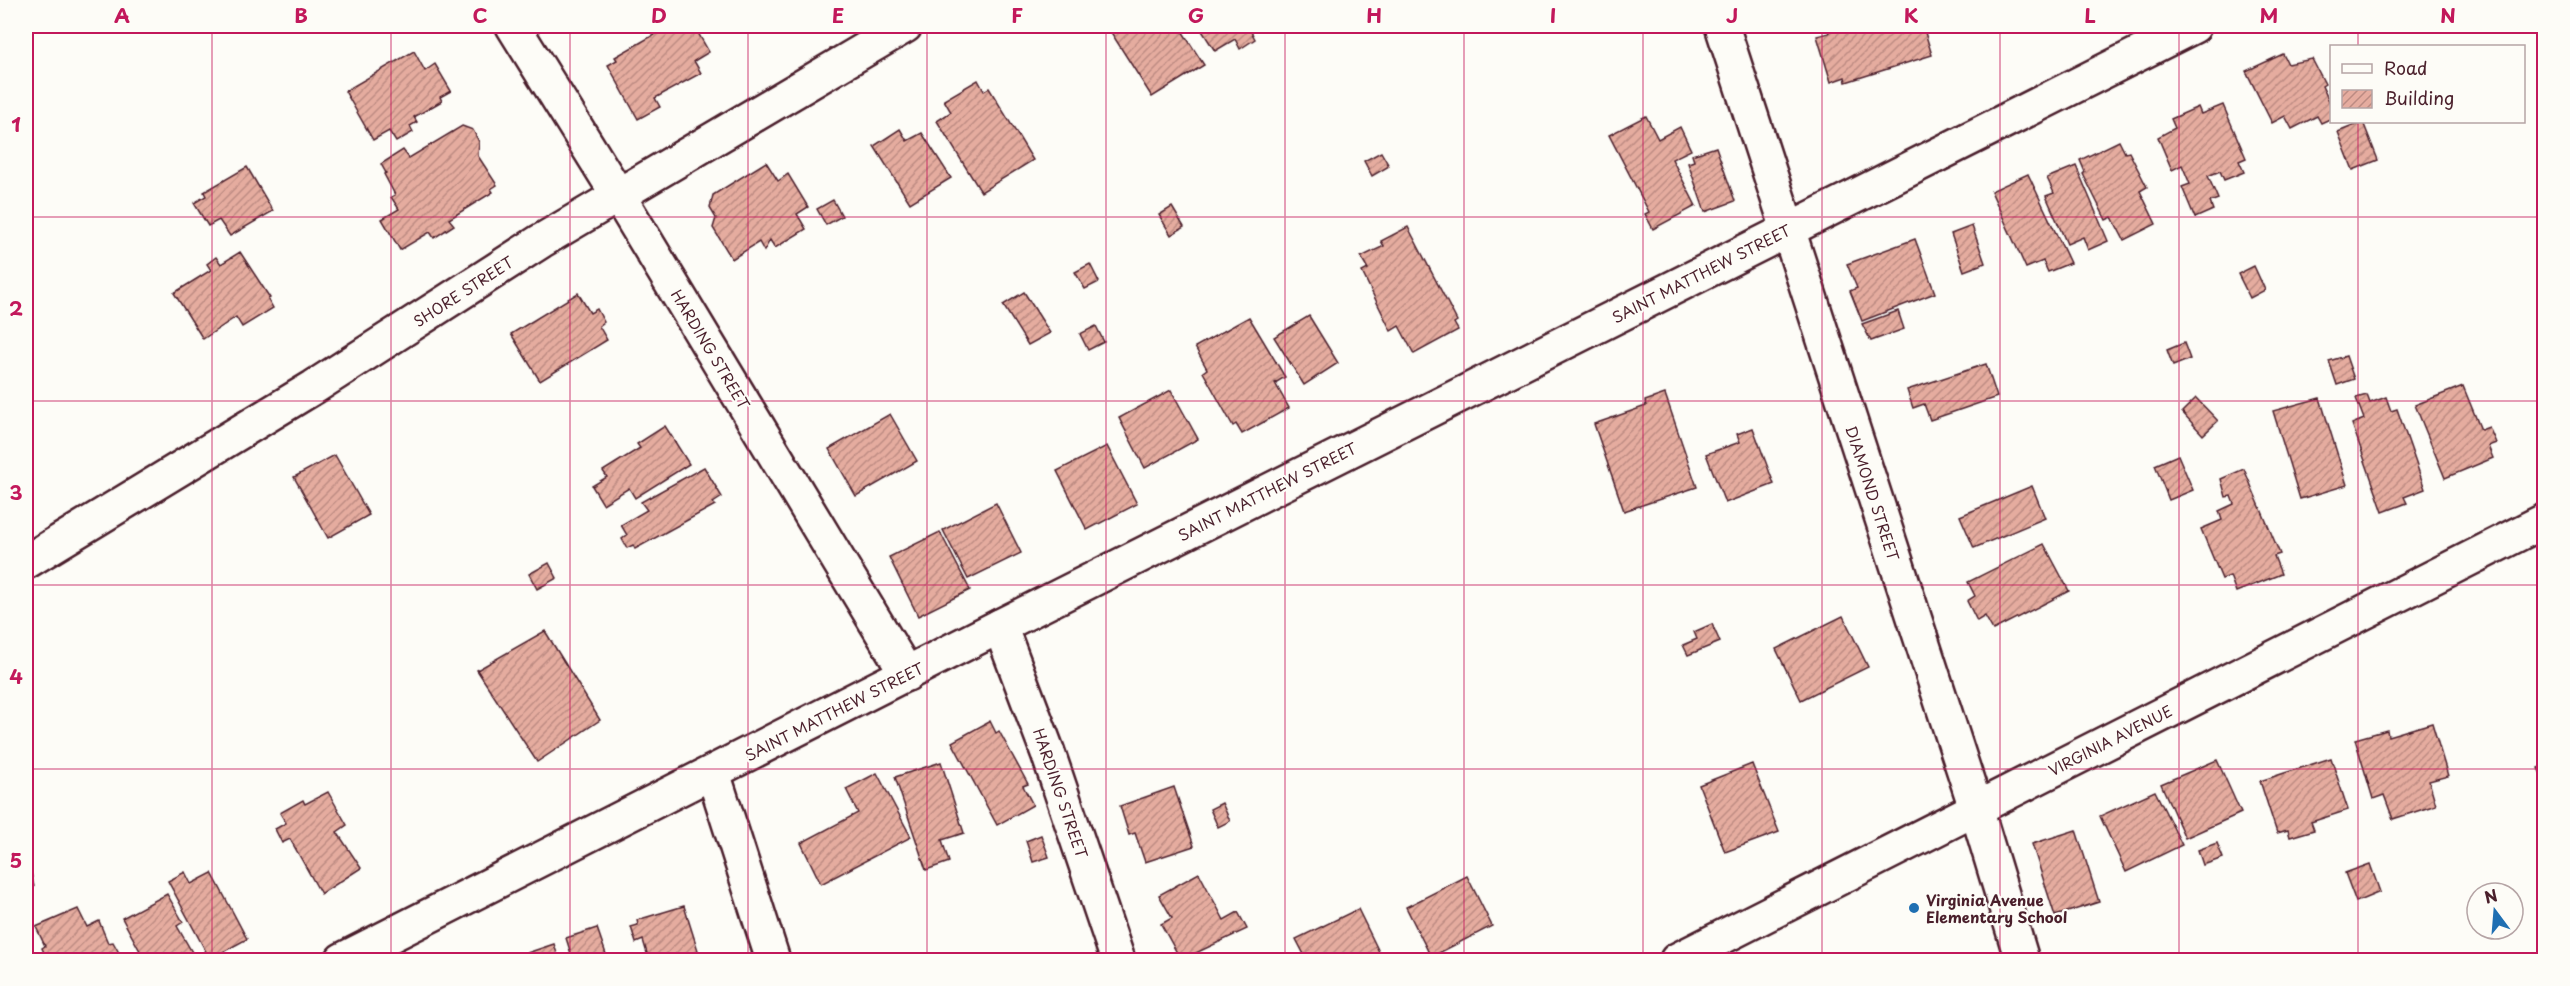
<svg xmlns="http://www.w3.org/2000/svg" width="2570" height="986" font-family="'Playpen Sans',sans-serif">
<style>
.building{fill:url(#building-hatch);stroke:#4a1f2b;stroke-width:1.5}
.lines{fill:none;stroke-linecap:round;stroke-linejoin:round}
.minor-casing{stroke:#4a1f2b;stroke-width:38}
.minor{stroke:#fdfcf7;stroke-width:33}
.grid{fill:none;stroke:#c2185b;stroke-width:1.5;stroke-opacity:0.55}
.poi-dot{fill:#1f6fb2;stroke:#fdfcf7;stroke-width:2}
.labels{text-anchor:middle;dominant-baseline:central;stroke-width:4.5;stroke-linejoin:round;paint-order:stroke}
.street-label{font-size:15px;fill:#4a1f2b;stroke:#fdfcf7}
.poi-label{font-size:15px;font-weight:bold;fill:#4a1f2b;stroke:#fdfcf7;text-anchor:start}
.neatline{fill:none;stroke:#c2185b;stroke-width:2}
.grid-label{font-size:20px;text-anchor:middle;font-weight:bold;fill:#c2185b}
</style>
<defs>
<pattern id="building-hatch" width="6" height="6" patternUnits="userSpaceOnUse" patternTransform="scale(1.5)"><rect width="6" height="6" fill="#e5ac9f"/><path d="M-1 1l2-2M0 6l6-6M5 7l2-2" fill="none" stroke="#bc8b82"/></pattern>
</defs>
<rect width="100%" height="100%" fill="#fdfcf7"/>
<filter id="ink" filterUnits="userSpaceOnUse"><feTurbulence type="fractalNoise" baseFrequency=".0167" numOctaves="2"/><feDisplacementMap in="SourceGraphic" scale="12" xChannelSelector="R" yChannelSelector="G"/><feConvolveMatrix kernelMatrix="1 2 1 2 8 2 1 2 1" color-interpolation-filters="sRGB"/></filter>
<g filter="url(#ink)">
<g class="building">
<path d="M655 26H708L697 31 709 52 694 61 701 73 655 98 660 107 638 119 608 65 617 60 615 57 659 32Z"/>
<path d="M1107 26H1179L1204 65 1152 97Z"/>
<path d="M1199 26H1248L1255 39 1240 49 1235 39 1215 51Z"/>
<path d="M1827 26H1923L1932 55 1846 82 1845 77 1831 82 1817 36 1829 33Z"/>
<path d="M414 51 425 71 435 64 451 91 440 97 442 101 414 117 417 122 410 126 413 132 396 142 389 131 373 140 345 91Z"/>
<path d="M2283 54 2288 64 2312 59 2325 84 2322 86 2332 107V118L2321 123 2317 116 2292 129 2285 116 2272 123 2246 71Z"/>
<path d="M978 80 984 91 989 88 1033 160 981 192 937 121 951 112 944 100Z"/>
<path d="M2223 105 2246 158 2239 161 2244 172 2224 180 2220 171 2208 176 2218 199 2210 202 2213 210 2195 218 2182 187 2190 184 2182 165 2172 170 2158 137 2175 128 2171 119 2198 107 2201 114Z"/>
<path d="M1646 116 1658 139 1680 127 1691 150 1672 159 1696 206 1653 229 1645 214 1649 212 1609 135Z"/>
<path d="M2363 122 2378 160 2353 170 2338 132Z"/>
<path d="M462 126 473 130 479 142 478 156 497 185 491 189 493 192 449 219 454 225 434 238 430 232 400 250 382 219 399 209 391 197 395 195 384 174 386 173 381 164 403 150 409 158Z"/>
<path d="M900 129 907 141 922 133 951 178 910 203 874 146Z"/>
<path d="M2119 141 2125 153 2129 152 2147 187 2140 191 2156 224 2124 240 2112 217 2106 220 2083 174 2085 172 2080 160Z"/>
<path d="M1716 147 1735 201 1705 212 1688 163 1694 161 1692 155Z"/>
<path d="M1381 152 1389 166 1372 176 1364 161Z"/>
<path d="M766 162 778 181 788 174 808 207 797 214 806 229 775 248 770 240 764 251 759 242 732 259 713 228 716 218 710 208 713 195Z"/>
<path d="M2076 166 2108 241 2088 250 2083 237 2067 244 2046 196 2054 193 2047 178Z"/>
<path d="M247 167 273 211 230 236 219 220 208 226 194 203 206 196 204 192Z"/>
<path d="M2028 174 2070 263 2048 272 2043 261 2026 268 1991 191Z"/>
<path d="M833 200 842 216 826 225 817 209Z"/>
<path d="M1172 207 1184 227 1171 235 1159 215Z"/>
<path d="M1972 226 1985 263 1964 271 1951 234Z"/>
<path d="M1408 227 1457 321 1454 323 1458 330 1414 354 1399 326 1391 331 1362 272 1368 269 1361 257 1384 246 1381 241Z"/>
<path d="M1915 239 1935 293 1862 321 1850 291 1857 288 1847 264Z"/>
<path d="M240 252 270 298 268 299 273 308 242 327 236 317 203 339 174 293 211 270 207 264 216 257 221 264Z"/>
<path d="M1090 264 1099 282 1085 289 1075 272Z"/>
<path d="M2254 266 2265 290 2250 298 2238 274Z"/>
<path d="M1024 292 1050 333 1028 345 1003 305Z"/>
<path d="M578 293 590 313 597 309 604 322 599 326 607 340 540 381 511 334Z"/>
<path d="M1898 311 1904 329 1871 341 1862 324Z"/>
<path d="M1309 316 1338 363 1304 385 1274 337Z"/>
<path d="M1249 317 1285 377 1275 383 1289 408 1242 434 1236 424 1233 426 1203 372 1207 369 1195 347Z"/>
<path d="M1096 326 1104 342 1088 350 1080 334Z"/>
<path d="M2184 343 2190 359 2173 366 2167 350Z"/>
<path d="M2346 356 2354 379 2337 385 2329 361Z"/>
<path d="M1986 364 1997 397 1930 420 1924 404 1913 408 1907 390Z"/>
<path d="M2463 386 2481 430 2489 427 2496 443 2488 446 2493 458 2445 478 2415 405Z"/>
<path d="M1171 390 1198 439 1145 468 1119 418Z"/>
<path d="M1665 394 1697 487 1624 511 1594 424 1646 406 1645 401Z"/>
<path d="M2367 395 2370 403 2386 397 2391 411 2397 409 2425 489 2404 497 2407 503 2383 512 2352 424 2364 419 2356 398Z"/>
<path d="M2196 398 2218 421 2203 435 2182 412Z"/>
<path d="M2320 398 2347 485 2300 499 2273 411Z"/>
<path d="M890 414 917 461 856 496 829 449Z"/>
<path d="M665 426 689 464 635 498 629 488 603 504 592 486 607 477 603 471 640 448 637 444Z"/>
<path d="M1753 428 1774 484 1725 503 1706 454 1740 442 1737 434Z"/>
<path d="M1107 446 1137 504 1087 530 1057 471Z"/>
<path d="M335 455 369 515 328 538 294 477Z"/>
<path d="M2178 455 2193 490 2169 500 2155 465Z"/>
<path d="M704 467 722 497 713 503 715 505 635 549 633 545 627 548 622 539 627 535 621 525 647 510 641 502Z"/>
<path d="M2244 469 2280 554 2274 556 2281 574 2236 592 2230 576 2222 579 2201 529 2222 520 2219 511 2234 504 2231 496 2226 497 2221 479Z"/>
<path d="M2032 486 2045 518 1974 548 1960 516Z"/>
<path d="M996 503 1021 553 968 579 943 530Z"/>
<path d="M940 532 970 590 918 616 889 557Z"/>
<path d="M2044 544 2069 591 1993 630 1985 616 1977 621 1967 601 1975 596 1968 582Z"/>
<path d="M549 563 557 578 537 589 529 574Z"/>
<path d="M1843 616 1868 667 1801 700 1776 649Z"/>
<path d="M1712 624 1720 642 1688 655 1683 645 1697 639 1694 632Z"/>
<path d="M545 631 600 720 537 762 477 670Z"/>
<path d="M990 721 996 733 999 731 1028 784 1023 786 1033 805 997 825 952 742Z"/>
<path d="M2432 723 2448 776 2429 781 2436 805 2393 819 2384 795 2373 799 2355 739 2387 730 2388 736Z"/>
<path d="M2331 758 2348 810 2311 822 2314 830 2290 837 2288 830 2277 833 2260 781Z"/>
<path d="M2217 760 2241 813 2185 838 2161 784Z"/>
<path d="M941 762 964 833 942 840 949 862 926 870 895 777Z"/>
<path d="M1752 764 1779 832 1725 852 1699 785Z"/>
<path d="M2544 765V780L2538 768Z"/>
<path d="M877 773 911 837 821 884 801 843 858 813 846 789Z"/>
<path d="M1174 787 1194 846 1145 862 1135 833 1129 835 1120 806Z"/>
<path d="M2155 791 2182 845 2126 872 2100 816Z"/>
<path d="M328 792 347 825 337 832 361 868 321 894 290 839 282 843 275 829 286 823 280 813 303 800 305 804Z"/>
<path d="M1222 803 1230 821 1218 827 1210 809Z"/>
<path d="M2076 830 2099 902 2055 916 2032 844Z"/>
<path d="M1041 835 1049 857 1033 862 1026 841Z"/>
<path d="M2217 843 2223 858 2203 865 2198 850Z"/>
<path d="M2370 864 2380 892 2356 902 2345 873Z"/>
<path d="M30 868 34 887 26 889V869Z"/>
<path d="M185 872 191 884 212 873 247 939 210 959 168 881Z"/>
<path d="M1199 873 1224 920 1238 912 1247 929 1181 960 1161 924 1172 918 1159 895Z"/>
<path d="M1467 876 1492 926 1431 957 1406 907Z"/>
<path d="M167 894 183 922 177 926 193 954 190 956 192 960H145L122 918Z"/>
<path d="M684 906 701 960H649L643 940 636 943 631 927 638 925 637 920Z"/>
<path d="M78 909 87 927 99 921 108 943 113 942 123 960H47L42 948 45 946 36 927Z"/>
<path d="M1358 909 1383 960H1307L1296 939Z"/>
<path d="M597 928 608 960H573L566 938Z"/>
<path d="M554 944 559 960H526L524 954Z"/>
</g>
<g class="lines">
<defs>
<g id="minor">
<path d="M513 26 618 195 907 674"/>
<path d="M1722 26 1976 808 2022 960"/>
<path d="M26 562 314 387 541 241 905 26"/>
<path d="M1000 626 1048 753 1118 960"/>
<path d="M713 773 773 960"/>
<path d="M342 960 1000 626 2194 26"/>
<path d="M1677 960 2544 521"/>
</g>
</defs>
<use href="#minor" class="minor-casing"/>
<use href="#minor" class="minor"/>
</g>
</g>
<path class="grid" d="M212 26V960M391 26V960M570 26V960M748 26V960M927 26V960M1106 26V960M1285 26V960M1464 26V960M1643 26V960M1822 26V960M2000 26V960M2179 26V960M2358 26V46M2358 122V960M26 217H2544M26 401H2544M26 585H2544M26 769H2544"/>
<circle class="poi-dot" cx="1914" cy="908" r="6"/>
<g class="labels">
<g class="street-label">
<text transform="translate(1701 273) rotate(-27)">SAINT MATTHEW STREET</text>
<text transform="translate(463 291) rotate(-33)">SHORE STREET</text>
<text transform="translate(711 349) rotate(59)">HARDING STREET</text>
<text transform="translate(1267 491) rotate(-27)">SAINT MATTHEW STREET</text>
<text transform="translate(1873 493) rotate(72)">DIAMOND STREET</text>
<text transform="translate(834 711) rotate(-27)">SAINT MATTHEW STREET</text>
<text transform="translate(2110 740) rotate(-27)">VIRGINIA AVENUE</text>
<text transform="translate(1061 793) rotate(71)">HARDING STREET</text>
</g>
<g class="poi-label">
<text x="1926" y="899">Virginia Avenue<tspan x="1926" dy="17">Elementary School</tspan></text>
</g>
</g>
<rect width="2570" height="986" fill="none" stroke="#fdfcf7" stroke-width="66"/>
<rect x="2330" y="45" width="195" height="78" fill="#fdfcf7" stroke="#b5a4a5" stroke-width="1.5"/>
<rect x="2342" y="64" width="30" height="9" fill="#fdfcf7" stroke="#b5a4a5" stroke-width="1.5"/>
<text x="2384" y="75" font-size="18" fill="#4a1f2b">Road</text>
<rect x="2342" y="90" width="30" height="18" fill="url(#building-hatch)" stroke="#b5a4a5" stroke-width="1.5"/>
<text x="2384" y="105" font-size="18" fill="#4a1f2b">Building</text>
<g transform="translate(2495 911) rotate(344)"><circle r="28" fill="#fdfcf7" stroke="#b5a4a5" stroke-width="1.5"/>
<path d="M0-4.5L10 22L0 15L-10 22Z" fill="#1f6fb2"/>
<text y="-9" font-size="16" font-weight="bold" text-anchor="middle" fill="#4a1f2b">N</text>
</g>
<rect x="33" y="33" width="2504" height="920" class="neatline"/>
<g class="grid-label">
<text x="122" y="23">A</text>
<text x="301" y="23">B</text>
<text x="480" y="23">C</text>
<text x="659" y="23">D</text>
<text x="838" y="23">E</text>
<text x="1017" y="23">F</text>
<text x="1196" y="23">G</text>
<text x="1374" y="23">H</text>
<text x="1553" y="23">I</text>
<text x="1732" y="23">J</text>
<text x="1911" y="23">K</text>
<text x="2090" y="23">L</text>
<text x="2269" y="23">M</text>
<text x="2448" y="23">N</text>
<text x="16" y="132">1</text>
<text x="16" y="316">2</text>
<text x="16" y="500">3</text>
<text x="16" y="684">4</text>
<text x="16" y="868">5</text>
</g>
</svg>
